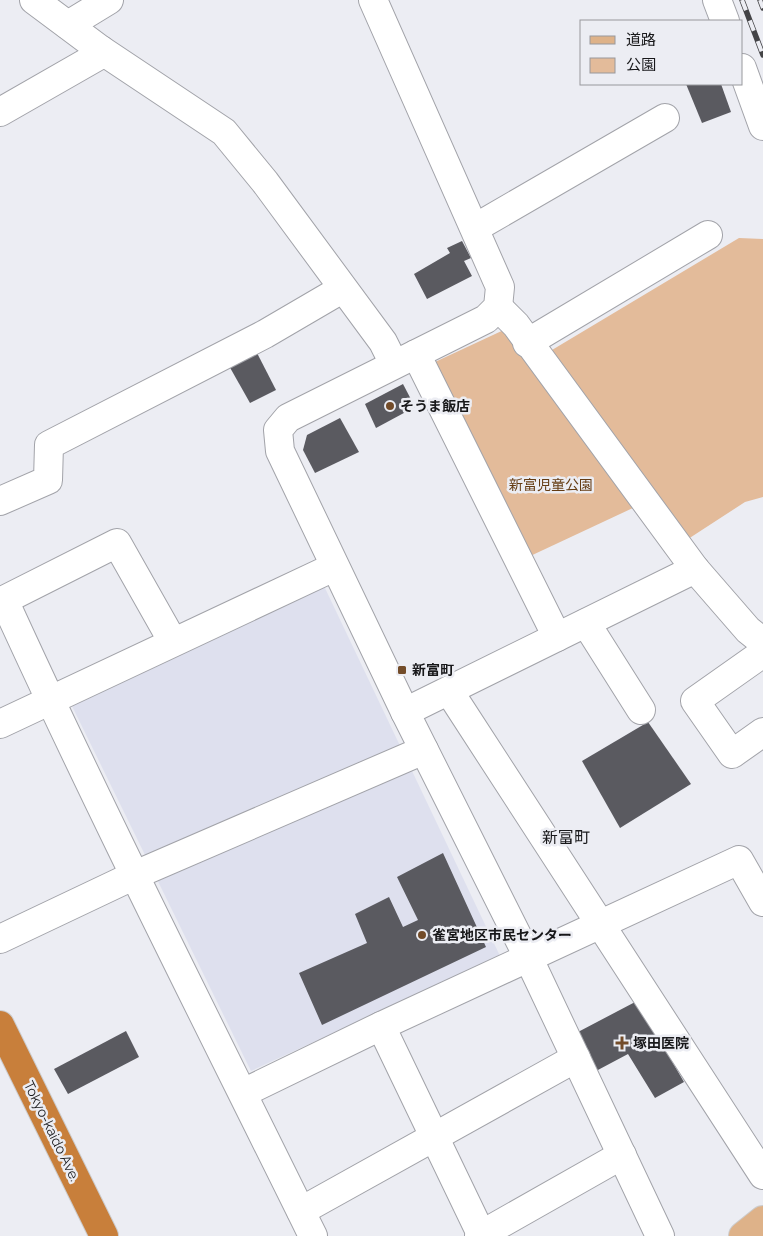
<svg xmlns="http://www.w3.org/2000/svg" width="763" height="1236" font-family="Raleway,'Noto Sans JP',sans-serif">
<style>
.built{fill:#dee0ee}
.green{fill:#e3bb9a}
.building{fill:#5a5a60}
.lines{fill:none;stroke-linecap:round;stroke-linejoin:round}
.minor-casing{stroke:#a2a3a9;stroke-width:30}
.major-casing{stroke:#cccccd;stroke-width:30}
.highway-casing{stroke:#cccccd;stroke-width:30}
.minor{stroke:#fff;stroke-width:28}
.major{stroke:#deb289;stroke-width:28}
.highway{stroke:#c87f3b;stroke-width:28}
.rail-casing{stroke:#444447;stroke-width:5.5}
.rail{stroke:#ecedf3;stroke-width:4;stroke-dasharray:11;stroke-linecap:butt}
.poi-dot{fill:#734c29;stroke:#ecedf3;stroke-width:2}
.labels{text-anchor:middle;dominant-baseline:central;stroke-width:5;stroke-linejoin:round;paint-order:stroke}
.poi-label{font-size:14px;font-weight:bold;fill:#18181a;stroke:#ecedf3;text-anchor:start}
.park-label{font-size:14px;fill:#643b12;stroke:#ecedf3}
.street-label{font-size:14px;fill:#18181a;stroke:#ecedf3}
.quarter-label{font-size:16px;fill:#18181a;stroke:#ecedf3}
</style>
<rect width="100%" height="100%" fill="#ecedf3"/>
<path class="built" d="M324 586 500 956 251 1071 71 704Z"/>
<g class="green">
<path d="M739 238 763 239V497L745 502 685 541 547 353Z"/>
<path d="M508 328 635 507 526 558 435 362Z"/>
</g>
<g class="building">
<path d="M686 84H721L731 112 702 123Z"/>
<path d="M462 241 471 258 464 261 472 276 427 299 414 274 450 253 447 248Z"/>
<path d="M256 351 276 390 250 403 228 364Z"/>
<path d="M403 384 415 407 376 428 365 404Z"/>
<path d="M340 418 359 452 315 473 303 450 307 435Z"/>
<path d="M648 722 691 784 620 828 582 761Z"/>
<path d="M443 853 486 947 322 1025 299 973 367 943 355 914 389 897 403 927 418 920 397 877Z"/>
<path d="M637 1001 684 1082 655 1098 628 1054 596 1071 578 1032Z"/>
<path d="M126 1031 139 1057 68 1094 54 1069Z"/>
</g>
<g class="lines">
<defs>
<g id="minor">
<path d="M34 0 101 50 224 132 265 182 383 342 394 364"/>
<path d="M373 0 500 287 498 307 486 319 288 418 278 430 280 451 405 712 529 959 660 1236"/>
<path d="M717 0 725 21"/>
<path d="M68 25 109 0"/>
<path d="M742 68 763 126"/>
<path d="M0 112 98 56 101 50"/>
<path d="M475 228 665 118"/>
<path d="M498 307 516 325 695 569 748 630 763 642"/>
<path d="M527 343 708 235"/>
<path d="M416 354 557 637"/>
<path d="M0 501 48 480 49 445 265 334 342 289"/>
<path d="M586 623 641 710"/>
<path d="M173 642 117 543 4 600C102 815 209 1025 313 1236"/>
<path d="M763 653 695 701 732 754 763 732"/>
<path d="M449 691 763 1175"/>
<path d="M405 712 695 569"/>
<path d="M0 724 334 567"/>
<path d="M0 939 135 875 424 750"/>
<path d="M381 1026 482 1236"/>
<path d="M243 1093 381 1026 739 860 763 902"/>
<path d="M301 1211 576 1058"/>
<path d="M479 1236 622 1155"/>
</g>
<path id="major" d="M743 1236 763 1220"/>
<path id="highway" d="M0 1025 104 1236"/>
</defs>
<use href="#minor" class="minor-casing"/>
<use href="#major" class="major-casing"/>
<use href="#highway" class="highway-casing"/>
<use href="#minor" class="minor"/>
<use href="#major" class="major"/>
<use href="#highway" class="highway"/>
<defs>
<g id="rail">
<path d="M742 0 763 55"/>
<path d="M760 0 763 8"/>
</g>
</defs>
<use href="#rail" class="rail-casing"/>
<use href="#rail" class="rail"/>
</g>
<g class="poi-dot">
<circle cx="390" cy="406" r="5"/>
<rect x="397" y="665" width="10" height="10" rx="2.5"/>
<circle cx="422" cy="935" r="5"/>
<path d="M619.5 1035.5h5v5h5v5h-5v5h-5v-5h-5v-5h5z"/>
</g>
<g class="labels">
<g class="poi-label">
<text x="400" y="406">そうま飯店</text>
<text x="412" y="670">新富町</text>
<text x="432" y="935">雀宮地区市民センター</text>
<text x="633" y="1043">塚田医院</text>
</g>
<g class="park-label">
<text x="551" y="485">新富児童公園</text>
</g>
<g class="street-label">
<text transform="translate(52 1131) rotate(64)">Tokyo-kaido Ave.</text>
</g>
<g class="quarter-label">
<text x="566" y="837">新富町</text>
</g>
</g>
<rect x="580" y="20" width="162" height="65" fill="#ecedf3" stroke="#97989c"/>
<rect x="590" y="36" width="25" height="8" fill="#deb289" stroke="#97989c"/>
<text x="626" y="45" font-size="15" fill="#18181a">道路</text>
<rect x="590" y="58" width="25" height="15" fill="#e3bb9a" stroke="#97989c"/>
<text x="626" y="70" font-size="15" fill="#18181a">公園</text>
</svg>
